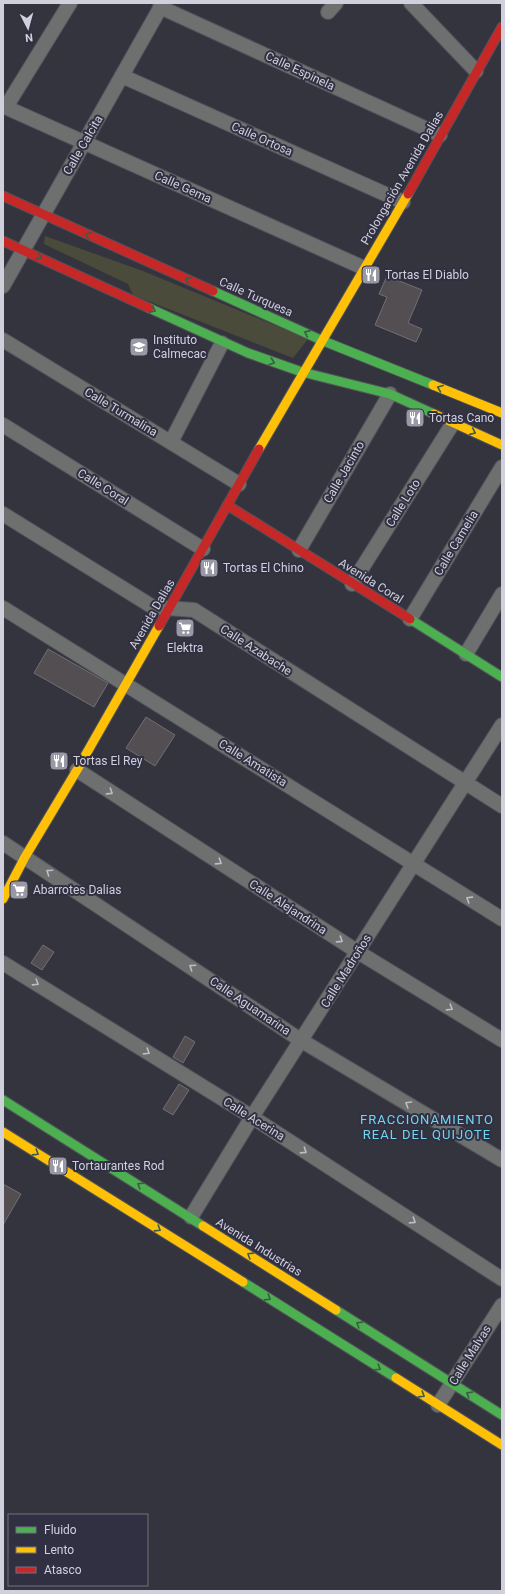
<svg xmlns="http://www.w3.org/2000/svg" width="505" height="1594" font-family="Roboto,sans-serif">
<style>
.green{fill:#4a4b3a}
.building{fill:#524e52;stroke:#736e73}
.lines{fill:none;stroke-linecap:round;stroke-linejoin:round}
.street-casing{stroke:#51515a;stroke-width:16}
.fast-casing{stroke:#51515a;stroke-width:11}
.slow-casing{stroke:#51515a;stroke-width:11}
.jam-casing{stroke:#51515a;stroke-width:11}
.street{stroke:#6d706f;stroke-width:14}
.fast{stroke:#4caf50;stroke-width:9}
.slow{stroke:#ffc107;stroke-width:9}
.jam{stroke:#c62828;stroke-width:9}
.oneway{stroke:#3a5c47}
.oneway2{stroke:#bcbdc6}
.labels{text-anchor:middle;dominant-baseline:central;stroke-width:4;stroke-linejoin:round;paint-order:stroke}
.street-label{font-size:12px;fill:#d0d0dc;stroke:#303042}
.poi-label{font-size:12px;fill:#d0d0dc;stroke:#303042;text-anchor:start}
.neighbourhood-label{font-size:13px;letter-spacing:1px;fill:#71d5ef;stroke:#303042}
</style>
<rect width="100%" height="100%" fill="#34343e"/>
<path class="green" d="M45 236 143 271 308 339 293 358 133 295 128 284 44 244Z"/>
<g class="building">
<path d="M387 276 422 290 408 323 422 329 416 342 375 325 387 297 379 294Z"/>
<path d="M48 649 108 683 94 707 34 673Z"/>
<path d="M146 717 175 735 155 766 126 748Z"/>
<path d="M43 945 54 952 42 970 31 963Z"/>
<path d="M185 1036 195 1042 183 1063 173 1057Z"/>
<path d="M179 1084 189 1090 173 1115 163 1109Z"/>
<path d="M3 1184 21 1194 3 1225Z"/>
</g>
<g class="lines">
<defs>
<g id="street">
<path d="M411 3 476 71"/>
<path d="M160 7 440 135"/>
<path d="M328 12 336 3"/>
<path d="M122 76 403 202"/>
<path d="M3 106 364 268"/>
<path d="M6 107 70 3"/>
<path d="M3 286 163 3"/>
<path d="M3 340 239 484"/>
<path d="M3 425 203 549"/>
<path d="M171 442 222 343"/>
<path d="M3 514 153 607 194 610 502 806"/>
<path d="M299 550 390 394"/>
<path d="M352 584 453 423"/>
<path d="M3 608 502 919"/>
<path d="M410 619 502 467"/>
<path d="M466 654 502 594"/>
<path d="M77 770 358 952 502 1040"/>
<path d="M3 843 302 1041 502 1160"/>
<path d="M3 963 252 1117 502 1279"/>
<path d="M191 1217 252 1117 502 725"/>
<path d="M438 1405 502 1305"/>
</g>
<g id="fast">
<path d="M213 291 321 340 433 385"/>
<path d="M149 308 248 353 302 372 390 394 434 414"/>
<path d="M410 619 502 677"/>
<path d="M3 1100 203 1226"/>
<path d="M243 1282 396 1378"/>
<path d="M336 1310 502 1415"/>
</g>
<g id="slow">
<path d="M433 385 502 413"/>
<path d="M434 414 502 445"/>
<path d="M259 449 408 194"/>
<path d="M3 899 25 857 77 770 159 626"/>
<path d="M3 1132 243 1282"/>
<path d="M203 1226 336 1310"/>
<path d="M396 1378 502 1445"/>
</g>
<g id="jam">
<path d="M408 194 502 27"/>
<path d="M3 196 213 291"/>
<path d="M3 241 149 308"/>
<path d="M227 505 410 619"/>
<path d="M159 626 259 449"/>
</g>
</defs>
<use href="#street" class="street-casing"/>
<use href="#fast" class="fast-casing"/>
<use href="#slow" class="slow-casing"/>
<use href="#jam" class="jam-casing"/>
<use href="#street" class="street"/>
<use href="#fast" class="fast"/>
<use href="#slow" class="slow"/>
<use href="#jam" class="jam"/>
</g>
<defs><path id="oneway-chevron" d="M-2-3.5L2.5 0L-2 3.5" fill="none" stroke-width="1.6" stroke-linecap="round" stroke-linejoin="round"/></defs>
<g class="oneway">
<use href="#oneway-chevron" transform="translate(88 235) rotate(-156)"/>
<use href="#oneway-chevron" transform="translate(39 257) rotate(25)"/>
<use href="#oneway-chevron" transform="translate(188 280) rotate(-156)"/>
<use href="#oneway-chevron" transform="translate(153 310) rotate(25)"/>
<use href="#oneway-chevron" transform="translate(307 333) rotate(-156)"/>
<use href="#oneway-chevron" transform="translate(272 362) rotate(19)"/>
<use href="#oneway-chevron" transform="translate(440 388) rotate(-158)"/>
<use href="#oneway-chevron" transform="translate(473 432) rotate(24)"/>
<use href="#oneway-chevron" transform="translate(36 1153) rotate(32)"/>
<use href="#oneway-chevron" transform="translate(140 1185) rotate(-148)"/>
<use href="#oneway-chevron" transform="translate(158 1229) rotate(32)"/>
<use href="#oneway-chevron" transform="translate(250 1255) rotate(-148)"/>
<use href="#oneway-chevron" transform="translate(268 1298) rotate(32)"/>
<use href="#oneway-chevron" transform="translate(359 1324) rotate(-148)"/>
<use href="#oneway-chevron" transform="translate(378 1368) rotate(32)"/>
<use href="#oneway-chevron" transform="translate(469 1394) rotate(-148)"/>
<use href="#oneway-chevron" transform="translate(422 1395) rotate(32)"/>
</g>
<g class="oneway2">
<use href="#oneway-chevron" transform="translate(110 792) rotate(33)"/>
<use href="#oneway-chevron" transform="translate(219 862) rotate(33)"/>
<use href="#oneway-chevron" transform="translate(49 872) rotate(-146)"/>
<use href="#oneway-chevron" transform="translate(469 899) rotate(-148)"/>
<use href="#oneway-chevron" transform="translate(340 940) rotate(33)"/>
<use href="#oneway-chevron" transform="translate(192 967) rotate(-146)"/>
<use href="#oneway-chevron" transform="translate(36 983) rotate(32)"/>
<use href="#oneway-chevron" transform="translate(450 1008) rotate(32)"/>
<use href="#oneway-chevron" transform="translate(147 1052) rotate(32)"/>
<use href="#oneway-chevron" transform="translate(408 1104) rotate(-149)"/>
<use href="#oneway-chevron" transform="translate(304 1151) rotate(33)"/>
<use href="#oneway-chevron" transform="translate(413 1221) rotate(33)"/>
</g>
<defs>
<symbol id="restaurant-square" viewBox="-11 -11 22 22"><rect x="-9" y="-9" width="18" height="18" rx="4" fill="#9999a5" stroke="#303042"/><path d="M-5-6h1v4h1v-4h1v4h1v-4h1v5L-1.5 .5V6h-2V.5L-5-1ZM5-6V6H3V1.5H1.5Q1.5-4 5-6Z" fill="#fff"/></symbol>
<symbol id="school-square" viewBox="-11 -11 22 22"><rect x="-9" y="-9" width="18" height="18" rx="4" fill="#9999a5" stroke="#303042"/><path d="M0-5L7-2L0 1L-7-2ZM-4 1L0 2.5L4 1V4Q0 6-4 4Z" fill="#fff"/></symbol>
<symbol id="supermarket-square" viewBox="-11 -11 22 22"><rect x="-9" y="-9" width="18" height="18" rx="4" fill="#9999a5" stroke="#303042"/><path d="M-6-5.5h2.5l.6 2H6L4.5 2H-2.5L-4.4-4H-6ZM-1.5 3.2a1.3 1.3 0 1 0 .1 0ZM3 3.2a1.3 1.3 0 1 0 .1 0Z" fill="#fff"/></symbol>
</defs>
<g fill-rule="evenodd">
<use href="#restaurant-square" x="360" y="264" width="22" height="22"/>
<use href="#school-square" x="128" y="336" width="22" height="22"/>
<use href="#restaurant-square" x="404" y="407" width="22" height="22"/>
<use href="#restaurant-square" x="198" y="557" width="22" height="22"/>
<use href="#supermarket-square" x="174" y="617" width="22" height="22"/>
<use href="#restaurant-square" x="48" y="750" width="22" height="22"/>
<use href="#supermarket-square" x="8" y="879" width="22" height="22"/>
<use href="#restaurant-square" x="47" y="1155" width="22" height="22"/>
</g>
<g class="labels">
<g class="street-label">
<text transform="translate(300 71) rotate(25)">Calle Espinela</text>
<text transform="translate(262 139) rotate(24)">Calle Ortosa</text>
<text transform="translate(83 145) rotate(-60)">Calle Calcita</text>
<text transform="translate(402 178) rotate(-60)">Prolongación Avenida Dalias</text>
<text transform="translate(183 187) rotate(24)">Calle Gema</text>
<text transform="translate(256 297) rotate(24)">Calle Turquesa</text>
<text transform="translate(121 412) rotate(31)">Calle Turmalina</text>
<text transform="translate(344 472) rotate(-60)">Calle Jacinto</text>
<text transform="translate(103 487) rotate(32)">Calle Coral</text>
<text transform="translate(403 503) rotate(-58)">Calle Loto</text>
<text transform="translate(456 543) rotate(-59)">Calle Camelia</text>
<text transform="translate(371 581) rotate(32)">Avenida Coral</text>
<text transform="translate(152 614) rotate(-60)">Avenida Dalias</text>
<text transform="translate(256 650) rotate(33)">Calle Azabache</text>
<text transform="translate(253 763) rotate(32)">Calle Amatista</text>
<text transform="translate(288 907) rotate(33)">Calle Alejandrina</text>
<text transform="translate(346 971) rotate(-58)">Calle Madroños</text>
<text transform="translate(250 1006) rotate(34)">Calle Aguamarina</text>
<text transform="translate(254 1119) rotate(32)">Calle Acerina</text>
<text transform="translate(259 1247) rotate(32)">Avenida Industrias</text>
<text transform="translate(470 1355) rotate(-58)">Calle Malvas</text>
</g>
<g class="poi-label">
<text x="385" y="275">Tortas El Diablo</text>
<text x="153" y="340">Instituto<tspan x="153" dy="14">Calmecac</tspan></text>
<text x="429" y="418">Tortas Cano</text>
<text x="223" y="568">Tortas El Chino</text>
<text x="185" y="648" text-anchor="middle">Elektra</text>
<text x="73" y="761">Tortas El Rey</text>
<text x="33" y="890">Abarrotes Dalias</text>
<text x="72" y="1166">Tortaurantes Rod</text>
</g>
<g class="neighbourhood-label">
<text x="427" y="1119">FRACCIONAMIENTO<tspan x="427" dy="15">REAL DEL QUIJOTE</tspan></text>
</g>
</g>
<rect width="505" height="1594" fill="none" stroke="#d0d0dc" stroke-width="8"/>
<rect x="8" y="1514" width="140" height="72" fill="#303042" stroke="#707080"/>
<rect x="16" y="1527" width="20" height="6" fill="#4caf50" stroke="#707080"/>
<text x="44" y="1534" font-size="12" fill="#d0d0dc">Fluido</text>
<rect x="16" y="1547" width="20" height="6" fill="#ffc107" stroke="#707080"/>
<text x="44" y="1554" font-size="12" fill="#d0d0dc">Lento</text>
<rect x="16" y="1567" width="20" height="6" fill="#c62828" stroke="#707080"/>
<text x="44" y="1574" font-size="12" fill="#d0d0dc">Atasco</text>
<g transform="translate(28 28) rotate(174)" stroke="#303042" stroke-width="3" paint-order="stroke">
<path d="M0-3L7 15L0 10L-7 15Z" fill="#d0d0dc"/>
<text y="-6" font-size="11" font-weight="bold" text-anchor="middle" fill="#d0d0dc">N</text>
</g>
</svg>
